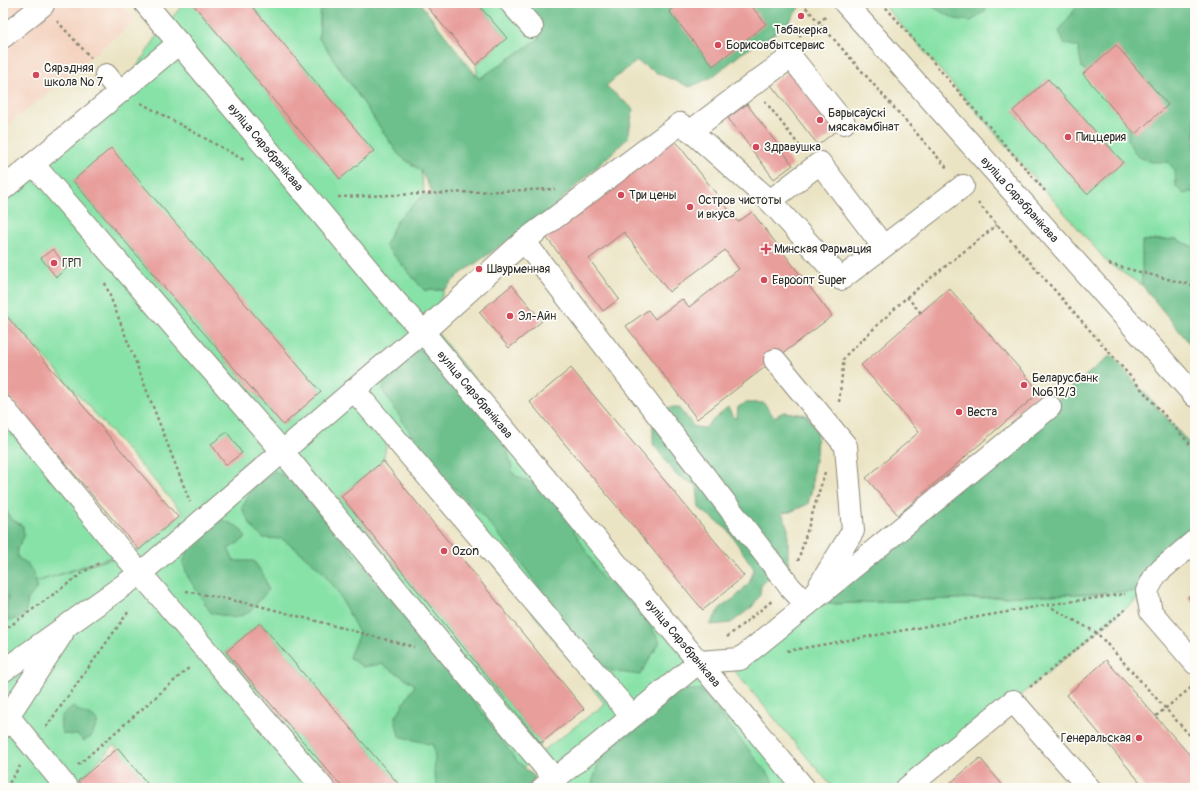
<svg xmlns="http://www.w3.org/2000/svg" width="1198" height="791" font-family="Pangolin,sans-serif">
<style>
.built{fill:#f4d3c0}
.green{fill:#87e2a7;stroke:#598669;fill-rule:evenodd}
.forest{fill:#6dc08c;stroke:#4c765c}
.building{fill:#e89e9b}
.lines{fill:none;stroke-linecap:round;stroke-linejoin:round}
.minor-casing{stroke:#8b8878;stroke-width:24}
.path{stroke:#8b8878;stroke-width:2.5;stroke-dasharray:3 3;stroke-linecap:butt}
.minor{stroke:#fff;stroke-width:22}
.poi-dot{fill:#d1495b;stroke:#fdfcf7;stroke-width:1.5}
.labels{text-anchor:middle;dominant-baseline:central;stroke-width:3.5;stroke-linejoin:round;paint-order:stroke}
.poi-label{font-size:12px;fill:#2b2b2b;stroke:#fdfcf7;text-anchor:start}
.street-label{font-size:12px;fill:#2b2b2b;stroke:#fdfcf7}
</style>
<rect width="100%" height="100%" fill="#fdfcf7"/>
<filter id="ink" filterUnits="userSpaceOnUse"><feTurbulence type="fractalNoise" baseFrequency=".025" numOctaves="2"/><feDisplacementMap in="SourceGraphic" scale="8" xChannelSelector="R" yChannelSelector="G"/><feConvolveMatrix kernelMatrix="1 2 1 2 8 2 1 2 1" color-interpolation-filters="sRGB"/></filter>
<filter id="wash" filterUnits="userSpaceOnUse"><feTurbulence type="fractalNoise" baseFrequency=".012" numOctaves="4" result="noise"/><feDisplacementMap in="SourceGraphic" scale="16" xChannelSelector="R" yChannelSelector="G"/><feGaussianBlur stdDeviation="0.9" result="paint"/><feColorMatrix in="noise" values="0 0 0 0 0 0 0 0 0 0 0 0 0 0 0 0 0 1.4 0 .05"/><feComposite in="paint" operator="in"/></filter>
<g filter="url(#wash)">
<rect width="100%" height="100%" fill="#ebe4c4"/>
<path class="built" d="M3 3H120L135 21 3 129Z"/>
<g class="green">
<path d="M185 3H192L340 179 373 150 249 3H321L319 38 399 155 421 171 424 195 398 219 385 245 424 290H444L431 325 699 662 804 788H543L536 757 499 788H402L260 623 226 652 343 788H151L114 745 79 781 80 788H3V407L124 553 36 582 139 550 183 513 3 310V188L120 92 164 26ZM111 149 321 392 283 425 73 181ZM389 432 605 704 536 756 541 743 341 496 383 461Z"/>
<path d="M477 3H521L540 38 478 80 476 65 507 38Z"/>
<path d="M882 3H1195V248L1176 239 1143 241 1142 285 1109 264ZM1048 79 1123 162 1087 194 1013 111Z"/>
<path d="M1147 591 922 776 929 788H833L732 668 807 605Z"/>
</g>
<g class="forest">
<path d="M321 3H420L479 79 540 38 521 3H802L786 26 742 53 712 77 690 87 657 73 637 61 621 73 606 86 633 109 628 138 548 212 459 275 444 290H424L385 245 398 219 424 195 433 194 421 171 399 155 319 38Z"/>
<path d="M912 3H987L985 11 971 21 955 19 929 5Z"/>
<path d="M1081 3H1183L1190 7 1195 13V191L1184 194 1176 187 1175 170 1168 162H1151L1137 156 1128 141V127L1133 115 1082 68 1078 47 1064 43 1059 31 1078 5Z"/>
<path d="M1176 239 1195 248V350L1142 285V241Z"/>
<path d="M419 349 449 363 501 426 514 475 559 495 573 529 602 578 641 610 660 642 640 675 612 671 576 650 554 609 518 558 483 516 438 472 403 422 383 391 385 364Z"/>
<path d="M1111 355 1195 450V541L1147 591 807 605Z"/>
<path d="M746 403H764L774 417 784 412 806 415 817 430 816 454 813 471 812 488 808 504 790 512 782 513 788 529V567L778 584 767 578 761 586 760 595 752 607 731 623 710 625 720 608 736 597 749 583 754 569 728 530 699 508 697 486 676 475 653 444V421L670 407H679L694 427 705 428 713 420 728 408 733 417 737 418 738 407Z"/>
<path d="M275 471 296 483 311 504 332 528 459 680 516 760 535 777 528 788H438L434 775 435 757 433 745 399 736 395 718 415 685 398 674 381 664 363 667 349 657 359 633 337 591 321 570 295 548 282 539 263 538 252 527 242 508 253 487Z"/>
<path d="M3 503 10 518 23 526 24 537 17 548 18 558 27 563 34 574 37 588 28 599 25 615 10 621C4 613 6 607 8 598L3 592Z"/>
<path d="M220 519 239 527 246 538 228 549 234 561H254L264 576 268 590 250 612 235 618 211 613 188 577 183 563 190 543Z"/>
<path d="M683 690H701L769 775 778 788H591L600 756 612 745 644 725 667 701Z"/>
<path d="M74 707C83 716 89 711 98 722L91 737 83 741 78 735H70L62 733C59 718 60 714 74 707Z"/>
</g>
<g id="blocks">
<g class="building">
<path d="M192 3H249L374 151 340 179Z"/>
<path d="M424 3H477L507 38 476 65Z"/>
<path d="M679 3H749L766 24 713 66 669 11Z"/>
<path d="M1116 45 1168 105 1135 134 1083 74Z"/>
<path d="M789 71 836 131 818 145 771 85Z"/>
<path d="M1048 79 1123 162 1087 194 1013 111Z"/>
<path d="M747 104 793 165 774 179 728 118Z"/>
<path d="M674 139 738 222 752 212 832 316 697 419 626 326 648 310 655 319 682 299 689 307 739 269 725 250 669 292 624 232 589 259 619 299 603 311 546 237Z"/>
<path d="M111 148 321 392 283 425 73 181Z"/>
<path d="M53 249 67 268 56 277 41 258Z"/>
<path d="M512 285 542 321 509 348 479 312Z"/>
<path d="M949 288 1040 392 898 515 866 478 919 432 861 365Z"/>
<path d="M3 312 178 517 139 550 3 390Z"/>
<path d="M571 368 744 576 703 610 530 402Z"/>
<path d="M227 432 242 453 226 465 211 444Z"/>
<path d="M383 461 584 709 541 743 341 496Z"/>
<path d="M1195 591V606L1188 597Z"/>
<path d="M260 623 402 788H343L226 652Z"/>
<path d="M1106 660 1195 761V786L1193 788H1145L1067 695Z"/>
<path d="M118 748 151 788H84L78 781Z"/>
<path d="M980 758 1005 788H952L949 784Z"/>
</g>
</g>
</g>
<g filter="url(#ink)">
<use href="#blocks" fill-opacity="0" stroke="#8b8878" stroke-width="1"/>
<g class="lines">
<defs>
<g id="minor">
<path id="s1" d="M145 3 382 286 423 332 804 788"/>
<path d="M511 3 532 27"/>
<path id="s2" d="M845 3 1195 396"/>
<path d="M3 37 43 5"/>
<path d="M106 75 120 92"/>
<path d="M691 131 752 85 791 57 844 123"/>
<path d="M33 164 283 452 452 657 555 779"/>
<path d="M3 189 179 43"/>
<path d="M770 201 820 163 883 246"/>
<path d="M524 241 790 587 807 605 740 659 699 662 589 752 543 788"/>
<path d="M775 360 846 446 853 531 816 591"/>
<path d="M354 390 632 716"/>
<path d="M3 407 107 534 323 788"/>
<path d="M1195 541 1156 574 1147 591 1151 612 1195 663"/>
<path d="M807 605 1050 407"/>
<path d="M3 671 141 573 354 390 431 325 524 241 680 124 691 131 770 201 841 279 963 186"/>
<path d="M3 710 67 788"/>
<path d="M3 727 8 716 62 634"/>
<path d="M907 788 1013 701 1089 788"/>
</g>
</defs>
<use href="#minor" class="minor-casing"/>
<g class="path">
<path d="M802 3 948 169"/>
<path d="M882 3 1045 191"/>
<path d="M57 21 91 58"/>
<path d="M799 37 827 16"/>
<path d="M765 101 801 148"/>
<path d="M141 103 246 161"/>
<path d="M338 197 555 189"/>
<path d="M978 203 1195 450"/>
<path d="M1109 264 1195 286"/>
<path d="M105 283 190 502"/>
<path d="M907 297 921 313"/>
<path d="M839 402 844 357 907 297 997 225"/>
<path d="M798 561 825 472"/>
<path d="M186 591 256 605 414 647"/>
<path d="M1047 605 1097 633 1195 741"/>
<path d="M3 631 88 569 101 562"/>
<path d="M727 637 773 600"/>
<path d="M787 651 1046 605 1125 594"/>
<path d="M1030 687 1127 608"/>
<path d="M1156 716 1193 686"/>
<path d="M46 727 129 611"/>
<path d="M78 765 190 667"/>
<path d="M6 788 20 766"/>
</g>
<use href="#minor" class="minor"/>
</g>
</g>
<g class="poi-dot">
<circle cx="801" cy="16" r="4"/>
<circle cx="718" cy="45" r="4"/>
<circle cx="36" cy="75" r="4"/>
<circle cx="820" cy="120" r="4"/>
<circle cx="1068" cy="137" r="4"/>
<circle cx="756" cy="147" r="4"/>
<circle cx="621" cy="195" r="4"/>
<circle cx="690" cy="207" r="4"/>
<path d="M764 243h4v4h4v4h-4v4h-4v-4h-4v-4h4z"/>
<circle cx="54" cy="263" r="4"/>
<circle cx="479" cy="269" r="4"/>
<circle cx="764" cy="280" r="4"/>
<circle cx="510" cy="316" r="4"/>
<circle cx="1024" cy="385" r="4"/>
<circle cx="959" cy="412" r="4"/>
<circle cx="444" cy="551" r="4"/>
<circle cx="1139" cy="738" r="4"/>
</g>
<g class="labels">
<g class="poi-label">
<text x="801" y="30" text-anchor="middle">Табакерка</text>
<text x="726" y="45">Борисовбытсервис</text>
<text x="44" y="68">Сярэдняя<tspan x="44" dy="14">школа № 7</tspan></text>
<text x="828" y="113">Барысаўскі<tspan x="828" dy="14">мясакамбінат</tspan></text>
<text x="1076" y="137">Пиццерия</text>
<text x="764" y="147">Здравушка</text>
<text x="629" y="195">Три цены</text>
<text x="698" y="200">Остров чистоты<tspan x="698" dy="14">и вкуса</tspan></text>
<text x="774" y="249">Минская Фармация</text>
<text x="62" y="263">ГРП</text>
<text x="487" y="269">Шаурменная</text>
<text x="772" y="280">Евроопт Super</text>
<text x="518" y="316">Эл-Айн</text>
<text x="1032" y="378">Беларусбанк<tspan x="1032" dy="14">№612/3</tspan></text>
<text x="967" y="412">Веста</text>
<text x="452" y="551">Ozon</text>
<text x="1131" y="738" text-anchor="end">Генеральская</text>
</g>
<g class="street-label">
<text stroke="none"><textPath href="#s1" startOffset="188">вуліца Сярэбранікава</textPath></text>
<text stroke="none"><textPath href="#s2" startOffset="263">вуліца Сярэбранікава</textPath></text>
<text stroke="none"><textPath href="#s1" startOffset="512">вуліца Сярэбранікава</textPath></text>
<text stroke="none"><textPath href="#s1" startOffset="836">вуліца Сярэбранікава</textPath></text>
</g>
</g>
<rect width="1198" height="791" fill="none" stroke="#fdfcf7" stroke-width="16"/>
</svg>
